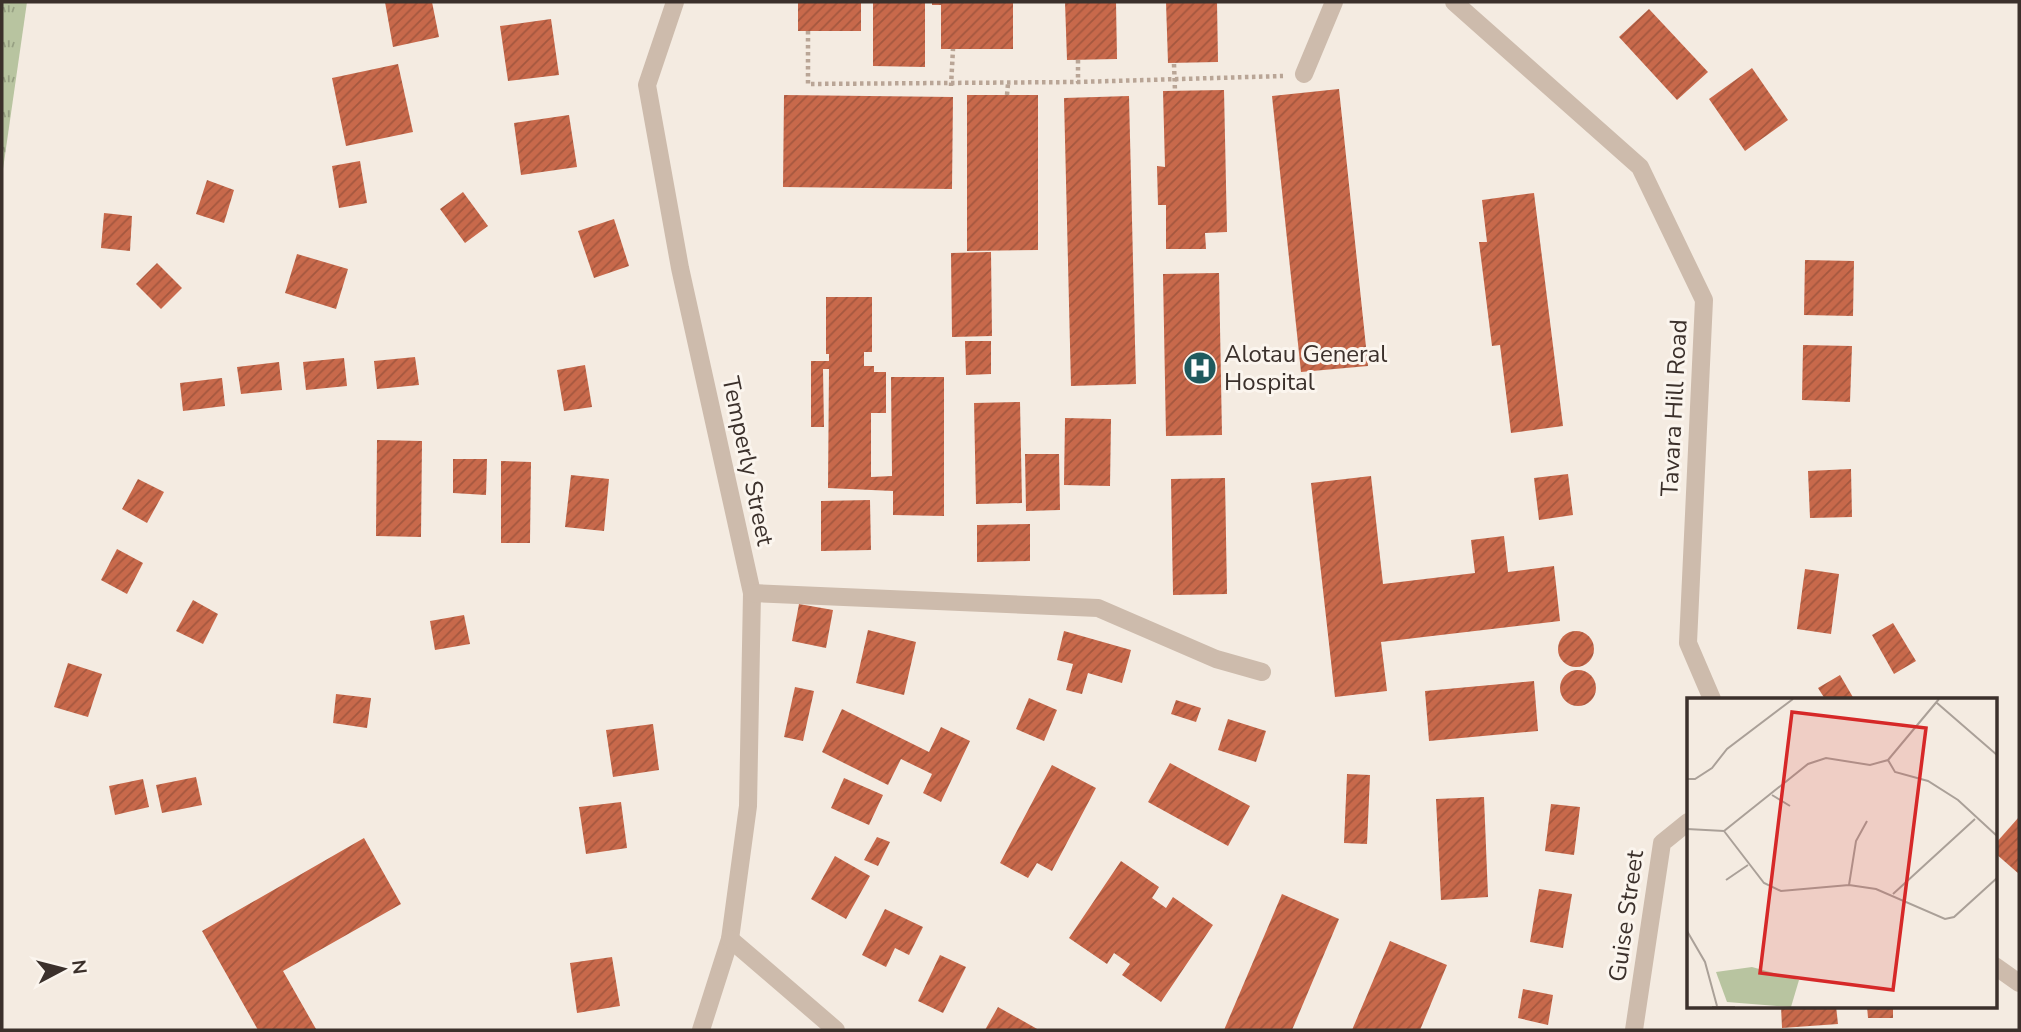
<svg xmlns="http://www.w3.org/2000/svg" width="2021" height="1032" font-family="'Nunito Sans',sans-serif">
<style>
.grass{fill:url(#grass-tufts)}
.building{fill:url(#building-hatch)}
.lines{fill:none;stroke-linecap:round;stroke-linejoin:round}
.path{stroke:#b9a596;stroke-width:4.5;stroke-dasharray:3.5 3.5;stroke-linecap:butt}
.minor{stroke:#cdbbac;stroke-width:18}
.labels{text-anchor:middle;dominant-baseline:central;stroke-width:6;stroke-linejoin:round;paint-order:stroke}
.poi-label{font-size:24px;fill:#3b302b;stroke:#fbf5ee;text-anchor:start}
.street-label{font-size:24px;fill:#3b302b;stroke:#fbf5ee}
.inset-road{fill:none;stroke:#aaa098;stroke-width:2}
.view{fill:#d62828;fill-opacity:0.15;stroke:#d62828;stroke-width:3.5}
.inset-edge{fill:none;stroke:#3b302b;stroke-width:3.5}
</style>
<defs>
<pattern id="grass-tufts" width="24" height="20" patternUnits="userSpaceOnUse" patternTransform="scale(1.75)"><rect width="24" height="20" fill="#b8c4a0"/><path d="M3 7l-1-3M5 7V3M7 7l1-3M15 17l-1-3M17 17v-4M19 17l1-3" fill="none" stroke="#97a083"/></pattern>
<pattern id="building-hatch" width="6" height="6" patternUnits="userSpaceOnUse" patternTransform="scale(1.75)"><rect width="6" height="6" fill="#c8694b"/><path d="M-1 1l2-2M0 6l6-6M5 7l2-2" fill="none" stroke="#a4573f"/></pattern>
</defs>
<rect width="100%" height="100%" fill="#f4ebe1"/>
<path class="grass" d="M2 2H27L2 176Z"/>
<g class="building">
<path d="M385 2H432L439 37 393 47Z"/>
<rect x="798" y="2" width="63" height="29"/>
<path d="M873 2H925V67L873 66Z"/>
<path d="M932 2H1013V49H941V5H932Z"/>
<path d="M1065 2H1116L1117 59 1067 60Z"/>
<path d="M1166 2H1217L1218 62 1168 63Z"/>
<path d="M1649 9 1708 72 1677 100 1619 37Z"/>
<path d="M551 19 559 75 508 81 500 26Z"/>
<path d="M398 64 413 132 346 146 332 78Z"/>
<path d="M1752 68 1788 120 1745 151 1709 99Z"/>
<path d="M1339 89 1368 366 1301 372 1272 96Z"/>
<path d="M1224 90 1227 232 1205 233 1206 249H1166V205H1158L1157 166 1165 167 1163 91Z"/>
<path d="M784 95 953 97 952 189 783 187Z"/>
<path d="M967 95H1038V250L967 251Z"/>
<path d="M1129 96 1136 384 1071 386 1064 98Z"/>
<path d="M569 115 577 167 521 175 514 123Z"/>
<path d="M360 161 367 203 339 208 332 166Z"/>
<path d="M207 180 234 190 224 223 196 214Z"/>
<path d="M463 192 488 226 465 243 440 209Z"/>
<path d="M1534 193 1563 426 1511 433 1500 345 1492 346 1479 242H1487L1482 200Z"/>
<path d="M104 213 132 216 130 251 101 248Z"/>
<path d="M614 219 629 266 594 278 578 231Z"/>
<path d="M991 252 992 336 952 337 951 253Z"/>
<path d="M297 254 348 269 336 309 285 293Z"/>
<path d="M1805 260 1854 261 1853 316 1804 315Z"/>
<path d="M157 263 182 288 161 309 136 284Z"/>
<path d="M1219 273 1222 435 1166 436 1163 274Z"/>
<path d="M826 297H872V352H864V366H874V372H886V413H871V477L892 476 891 377H944V516L893 515V491L828 488 829 369H823L824 427H811V361H829V354H826Z"/>
<path d="M965 341H991V374L966 375Z"/>
<path d="M1803 345 1852 346 1850 402 1802 400Z"/>
<path d="M415 357 419 385 377 389 374 361Z"/>
<path d="M344 358 347 386 306 390 303 362Z"/>
<path d="M279 362 282 390 241 394 237 367Z"/>
<path d="M585 365 592 407 564 411 557 370Z"/>
<path d="M222 378 225 406 183 411 180 383Z"/>
<path d="M1020 402 1022 503 976 504 974 403Z"/>
<path d="M1065 418 1111 419 1110 486 1064 485Z"/>
<path d="M377 440 422 441 421 537 376 536Z"/>
<path d="M1025 454H1059L1060 510 1026 511Z"/>
<path d="M453 459H487L486 495 453 493Z"/>
<path d="M501 461 531 462 530 543H501Z"/>
<path d="M1851 469 1852 517 1810 518 1808 471Z"/>
<path d="M1568 474 1573 515 1539 520 1534 478Z"/>
<path d="M571 475 609 479 604 531 565 527Z"/>
<path d="M1371 476 1383 584 1475 573 1471 540 1504 536 1508 572 1554 566 1560 621 1381 642 1387 691 1335 697 1311 483Z"/>
<path d="M1225 478 1227 594 1173 595 1171 479Z"/>
<path d="M138 479 164 492 147 523 122 509Z"/>
<path d="M870 500 871 550 821 551V501Z"/>
<path d="M1030 524V561L977 562V525Z"/>
<path d="M117 549 143 563 127 594 101 580Z"/>
<path d="M1805 569 1839 574 1831 634 1797 629Z"/>
<path d="M193 600 218 614 203 644 176 631Z"/>
<path d="M799 604 833 610 826 648 792 641Z"/>
<path d="M464 615 470 644 435 650 430 621Z"/>
<path d="M1893 623 1916 661 1894 674 1872 635Z"/>
<path d="M868 630 916 642 904 695 856 683Z"/>
<path d="M1064 631 1131 650 1122 683 1088 673 1082 694 1066 690 1073 664 1057 660Z"/>
<circle cx="1576" cy="649" r="18"/>
<path d="M68 663 102 674 88 717 54 707Z"/>
<circle cx="1578" cy="688" r="18"/>
<path d="M1840 675 1854 699H1825L1818 688Z"/>
<path d="M1534 681 1538 731 1429 741 1425 691Z"/>
<path d="M795 687 814 691 803 741 784 737Z"/>
<path d="M336 694 371 698 367 728 333 723Z"/>
<path d="M1029 698 1057 710 1044 741 1016 729Z"/>
<path d="M1176 700 1201 708 1196 722 1171 714Z"/>
<path d="M842 709 929 752 941 727 970 741 941 802 923 793 932 774 901 759 888 785 822 752Z"/>
<path d="M1228 719 1266 731 1256 762 1218 750Z"/>
<path d="M653 724 659 770 613 777 606 730Z"/>
<path d="M1170 763 1250 806 1228 846 1148 802Z"/>
<path d="M1052 765 1096 788 1052 871 1037 863 1028 878 1000 863Z"/>
<path d="M1347 774 1370 775 1367 844 1344 843Z"/>
<path d="M196 777 202 805 162 813 156 785Z"/>
<path d="M844 778 883 795 869 825 831 808Z"/>
<path d="M143 779 149 807 115 815 109 786Z"/>
<path d="M1484 797 1488 897 1441 900 1436 799Z"/>
<path d="M621 802 627 848 586 854 579 807Z"/>
<path d="M1551 804 1580 807 1574 855 1545 851Z"/>
<path d="M2019 817V874L1995 853V844Z"/>
<path d="M877 837 890 842 878 866 864 860Z"/>
<path d="M364 838 401 904 283 971 316 1029 258 1030 202 931Z"/>
<path d="M835 856 870 876 846 919 811 899Z"/>
<path d="M1121 861 1159 887 1152 898 1166 908 1173 897 1213 925 1161 1002 1122 975 1130 964 1114 953 1107 964 1069 938Z"/>
<path d="M1539 889 1572 894 1563 948 1530 942Z"/>
<path d="M1282 894 1339 919 1292 1030H1224Z"/>
<path d="M885 909 923 927 909 955 895 948 886 967 862 955Z"/>
<path d="M1390 941 1447 965 1420 1030H1352Z"/>
<path d="M940 955 966 967 943 1013 918 1001Z"/>
<path d="M612 957 620 1006 577 1013 570 963Z"/>
<path d="M1523 989 1553 995 1548 1025 1518 1018Z"/>
<path d="M1781 1006H1836L1838 1024 1782 1028Z"/>
<path d="M1867 1006H1893V1018H1868Z"/>
<path d="M998 1007 1039 1030H985Z"/>
</g>
<g class="lines">
<g class="path">
<path d="M808 31V84L1078 82"/>
<path d="M1078 60V82L1283 76"/>
<path d="M1174 64 1175 91"/>
<path d="M951 86 953 49"/>
<path d="M1007 95 1008 84"/>
</g>
<g class="minor">
<path d="M675 2 647 85 680 268 752 593 748 806 730 939 701 1030"/>
<path d="M1454 2 1640 167 1704 300 1688 643 1712 699"/>
<path d="M1304 74 1334 2"/>
<path d="M752 593 1098 608 1216 659 1262 672"/>
<path d="M730 939 836 1030"/>
<path d="M1995 966 2019 983"/>
<path d="M1634 1030 1662 843 1688 822"/>
</g>
</g>
<defs>
<symbol id="hospital-disc" viewBox="-11 -11 22 22"><circle r="9.5" fill="#1f5a5e" stroke="#fbf5ee"/><path d="M-5-5h3v3.5h4V-5h3V5h-3V1.5h-4V5h-3Z" fill="#fff"/></symbol>
</defs>
<g fill-rule="evenodd">
<use href="#hospital-disc" x="1181" y="349" width="38" height="38"/>
</g>
<g class="labels">
<g class="poi-label">
<text x="1224" y="354">Alotau General<tspan x="1224" dy="28">Hospital</tspan></text>
</g>
<g class="street-label">
<text transform="translate(1674 408) rotate(-87)">Tavara Hill Road</text>
<text transform="translate(748 461) rotate(78)">Temperly Street</text>
<text transform="translate(1626 916) rotate(-82)">Guise Street</text>
</g>
</g>
<g transform="translate(1687 698)">
<rect width="310" height="310" fill="#f4ebe1"/>
<path d="M65 269 112 282 104 309 40 304 29 274Z" fill="#b8c4a0"/>
<path class="inset-road" d="M250 5 310 57M201 62 208 74 241 83 271 102 310 138M0 81H8L25 70 40 51 106 1M85 97 103 108M0 131 37 133 121 66 139 60 183 67 201 62 252 1M37 133 77 185 94 193 162 187 189 191 258 221 267 219 310 180M39 182 61 167M162 187 169 143 180 123M206 196 288 121M0 233 18 264 30 308M25 309H48"/>
<path class="view" d="M105 14 239 30 206 292 73 275Z"/>
<rect width="310" height="310" class="inset-edge"/>
</g>
<rect width="2021" height="1032" fill="none" stroke="#3b302b" stroke-width="7"/>
<g transform="translate(63 969) rotate(83)" stroke="#fbf5ee" stroke-width="5" paint-order="stroke">
<path d="M0-5L12 26L0 18L-12 26Z" fill="#3b302b"/>
<text y="-10" font-size="19" font-weight="bold" text-anchor="middle" fill="#3b302b">N</text>
</g>
</svg>
